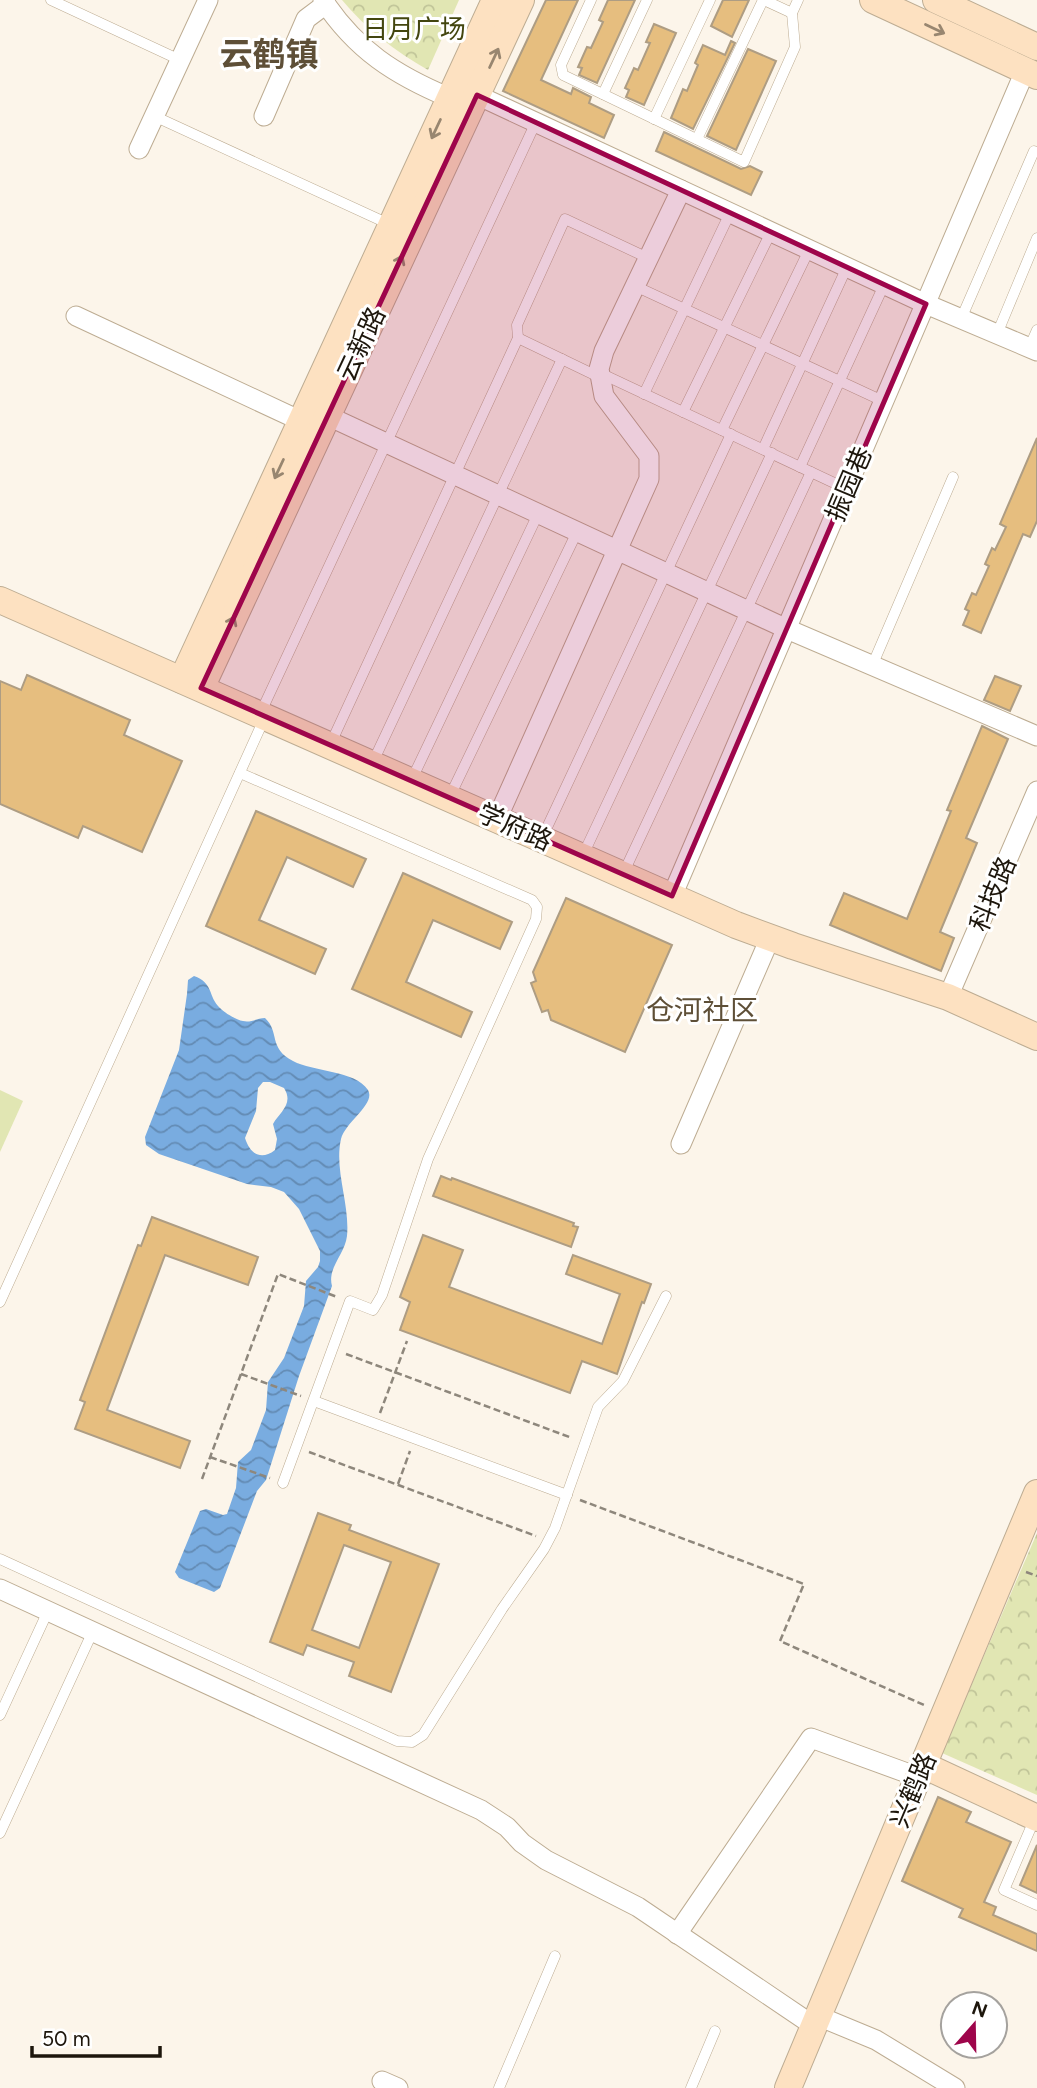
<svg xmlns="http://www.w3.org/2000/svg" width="1037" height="2088" font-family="Figtree,'Noto Sans SC',sans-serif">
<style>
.grass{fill:#e1e6b3}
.forest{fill:url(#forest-crowns)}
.water{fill:url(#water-waves);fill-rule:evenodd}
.building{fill:#e6be7f;stroke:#ae9d83;stroke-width:2;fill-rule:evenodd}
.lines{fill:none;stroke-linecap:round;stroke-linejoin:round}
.lane-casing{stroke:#bdac92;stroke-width:11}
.street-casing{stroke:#bdac92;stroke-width:21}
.secondary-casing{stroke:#bdac92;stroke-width:28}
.path{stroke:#8e877c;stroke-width:2.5;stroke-dasharray:7 3.5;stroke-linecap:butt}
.lane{stroke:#fff;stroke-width:10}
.street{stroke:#fff;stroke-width:19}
.secondary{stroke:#fde1c1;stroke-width:26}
.oneway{stroke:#988670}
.marked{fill:#9e054b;fill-opacity:0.2;stroke:#9e054b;stroke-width:5;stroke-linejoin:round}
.labels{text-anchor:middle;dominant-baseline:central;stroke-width:6;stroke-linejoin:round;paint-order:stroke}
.park-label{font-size:26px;fill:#43460f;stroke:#fff}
.street-label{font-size:26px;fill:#1d160c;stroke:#fff}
.neighbourhood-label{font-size:28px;fill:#5e4f37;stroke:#fff}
.district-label{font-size:33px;font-weight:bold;fill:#5e4f37;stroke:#fff}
</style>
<defs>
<pattern id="forest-crowns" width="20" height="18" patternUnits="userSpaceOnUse" patternTransform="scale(1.75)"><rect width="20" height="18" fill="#e1e6b3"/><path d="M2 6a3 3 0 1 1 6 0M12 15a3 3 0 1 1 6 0" fill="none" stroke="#c1c599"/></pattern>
<pattern id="water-waves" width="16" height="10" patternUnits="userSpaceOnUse" patternTransform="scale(1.75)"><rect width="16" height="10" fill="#79ace0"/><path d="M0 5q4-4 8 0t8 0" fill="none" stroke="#638bb4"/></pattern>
</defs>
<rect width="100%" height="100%" fill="#fcf5ea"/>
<path class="grass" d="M0 1090 23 1101 0 1152Z"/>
<g class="forest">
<path d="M342 0H459L428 70C395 51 366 29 342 0Z"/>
<path d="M1037 1533V1795L942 1753Z"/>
</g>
<path class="water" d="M194 976C213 983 208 994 218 1006 223 1012 236 1020 243 1021 251 1023 257 1018 265 1018 280 1032 268 1048 293 1061 313 1072 355 1070 368 1090 376 1104 346 1121 341 1139 334 1170 350 1204 347 1236 345 1254 327 1268 332 1286L299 1376 266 1480 257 1491 220 1588 214 1592 179 1578 175 1572 200 1511 206 1509 223 1515 227 1514 236 1488 238 1462 251 1450 266 1410 268 1382 284 1358 304 1306 306 1281 318 1267 320 1261V1251L299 1209 284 1192 271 1187 247 1184 159 1154 146 1145 145 1137 179 1050 187 994 188 980ZM263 1082H270L284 1088C294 1104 280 1112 273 1124L277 1139 275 1150C261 1161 250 1154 245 1138L256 1111 258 1088Z"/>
<g class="building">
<path d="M546 0H578L541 80 571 94 573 88 591 97 589 103 614 115 604 138 503 91Z"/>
<path d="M608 0H635L597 83 579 75 582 68 578 67 587 47 591 48 603 22 599 20Z"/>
<path d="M723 0H749L732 37 711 26Z"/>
<path d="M654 24 676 33 644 105 626 97 629 90 625 88 634 68 638 70 650 43 646 42Z"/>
<path d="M731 41 735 43 693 129 671 118 683 89 687 91 698 65 695 63 703 45 725 55Z"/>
<path d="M748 49 776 61 736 150 707 136Z"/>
<path d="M664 132 741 169 750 166 762 172 751 195 656 151Z"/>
<path d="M1037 438V521L1030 537 1023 534 981 633 963 625 969 611 965 609 972 593 976 595 989 566 985 564 992 548 995 550 1006 527 1000 524Z"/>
<path d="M27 675 130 720 124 735 182 761 142 852 83 826 78 838 0 804V681L21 690Z"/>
<path d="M995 676 1021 686 1010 711 984 700Z"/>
<path d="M982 726 1008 739 966 838 977 843 940 932 954 938 941 971 830 925 844 893 907 919 951 811 947 810Z"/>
<path d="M256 811 366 859 353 887 287 857 259 920 326 949 315 974 206 926Z"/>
<path d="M403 873 512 922 500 949 433 920 406 982 472 1012 461 1037 352 989Z"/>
<path d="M566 898 672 945 625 1052 551 1020 548 1010 542 1012 531 983 536 981 533 972Z"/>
<path d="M441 1176 451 1180 452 1178 574 1223 573 1226 578 1227 571 1247 433 1196Z"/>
<path d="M152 1217 258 1257 248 1285 165 1255 107 1410 190 1441 180 1468 75 1429 85 1402 80 1400 138 1245 141 1246Z"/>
<path d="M423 1235 463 1250 449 1287 602 1344 620 1294 566 1274 573 1255 651 1284 644 1303 642 1302 617 1374 582 1361 570 1393 400 1330 410 1302 400 1297Z"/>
<path d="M318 1513 351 1525 349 1530 439 1564 391 1692 349 1676 354 1662 307 1645 303 1655 270 1642ZM344 1545 391 1562 359 1648 312 1630Z"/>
<path d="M938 1797 971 1812 966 1822 1011 1842 984 1902 996 1907 993 1915 1037 1934V1951L959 1917 963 1909 902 1881Z"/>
<path d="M1037 1845V1893L1020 1885Z"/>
</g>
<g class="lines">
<defs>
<g id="lane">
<path d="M51 0 180 60"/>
<path d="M591 0 561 65 563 75 744 162 795 47 792 13"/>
<path d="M764 0 792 13 798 0"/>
<path d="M603 94 647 0"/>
<path d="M154 116 391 225"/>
<path d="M654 119 710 0"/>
<path d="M697 139 763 0"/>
<path d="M635 286 885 402"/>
<path d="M961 319 1034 151"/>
<path d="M997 334 1037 238"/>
<path d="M518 338 599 377"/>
<path d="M1029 348 1037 330"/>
<path d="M600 373 847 489"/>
<path d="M644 394 730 213"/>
<path d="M683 412 771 232"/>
<path d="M722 430 809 250"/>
<path d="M763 449 847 267"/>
<path d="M800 467 884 285"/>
<path d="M872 666 953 477"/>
<path d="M261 712 536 122"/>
<path d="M331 743 518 338 517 325 565 219 648 258"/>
<path d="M372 764 562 359"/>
<path d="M240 773 532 900 537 907 536 919 428 1159 382 1295 373 1310 350 1301 283 1483"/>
<path d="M412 779 538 514"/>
<path d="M450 796 577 532"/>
<path d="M543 836 731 434"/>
<path d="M583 855 772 453"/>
<path d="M623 874 811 472"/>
<path d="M0 1302 265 717"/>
<path d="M314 1401 567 1495"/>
<path d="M0 1559 397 1741 412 1742 423 1735 502 1609 544 1549 555 1528 598 1407 623 1381 666 1296"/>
<path d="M0 1715 48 1611"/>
<path d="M1035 1818 1004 1890 1037 1905"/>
<path d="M0 1833 93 1631"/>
<path d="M499 2088 555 1956"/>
<path d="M691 2088 715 2031"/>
</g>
<g id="street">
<path d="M323 0C356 50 395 75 450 98"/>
<path d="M477 95 926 304 1037 351"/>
<path d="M264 116 306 19 326 4"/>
<path d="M139 149 208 0"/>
<path d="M76 316 301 421"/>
<path d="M328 416 787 629 1037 736"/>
<path d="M497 819 649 479V456L604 396 599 369 604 351 681 190"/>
<path d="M672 896 1025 71"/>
<path d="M948 997 1037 791"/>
<path d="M681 1144 770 938"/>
<path d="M0 1589 481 1810 507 1827 522 1843 546 1860 638 1907 814 2026"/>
<path d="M677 1934 811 1738 918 1777"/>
<path d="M818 2016 876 2040 955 2088"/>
<path d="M382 2081 398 2088"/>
</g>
<g id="secondary">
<path d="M873 0 1037 76"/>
<path d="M936 0 1037 47"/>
<path d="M0 600 736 925 793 946 948 997 1037 1037"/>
<path d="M182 680 495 0"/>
<path d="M201 688 521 0"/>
<path d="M923 1765 1037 1818"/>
<path d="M788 2088 1037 1493"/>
</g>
</defs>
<use href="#lane" class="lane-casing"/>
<use href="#street" class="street-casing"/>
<use href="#secondary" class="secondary-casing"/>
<g class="path">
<path d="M346 1354 572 1438"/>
<path d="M241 1374 301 1396"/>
<path d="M380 1413 407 1341"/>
<path d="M309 1452 536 1536"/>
<path d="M210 1457 270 1478"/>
<path d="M202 1479 278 1274 337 1297"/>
<path d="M398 1484 410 1451"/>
<path d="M580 1500 804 1584 780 1641 924 1705"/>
<path d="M1026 1572 1037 1576"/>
</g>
<use href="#lane" class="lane"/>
<use href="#street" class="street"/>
<use href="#secondary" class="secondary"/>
</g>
<defs><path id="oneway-shaft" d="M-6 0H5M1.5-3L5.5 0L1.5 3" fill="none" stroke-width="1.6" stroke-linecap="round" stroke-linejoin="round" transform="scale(1.75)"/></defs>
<g class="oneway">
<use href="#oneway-shaft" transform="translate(935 29) rotate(25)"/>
<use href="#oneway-shaft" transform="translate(494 58) rotate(-65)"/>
<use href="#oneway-shaft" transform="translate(436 129) rotate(115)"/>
<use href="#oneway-shaft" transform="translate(398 265) rotate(-65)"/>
<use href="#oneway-shaft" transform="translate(279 469) rotate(115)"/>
<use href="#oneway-shaft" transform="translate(230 626) rotate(-65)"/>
</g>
<path class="marked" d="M477 95 926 304 672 896 201 688Z"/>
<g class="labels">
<g class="park-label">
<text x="414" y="29">日月广场</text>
</g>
<g class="street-label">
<text transform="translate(361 344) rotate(-65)">云新路</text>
<text transform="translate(849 484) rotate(-67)">振园巷</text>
<text transform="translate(515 827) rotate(24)">学府路</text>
<text transform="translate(993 894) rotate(-67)">科技路</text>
<text transform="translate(913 1790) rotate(-67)">兴鹤路</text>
</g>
<g class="neighbourhood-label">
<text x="702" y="1010">仓河社区</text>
</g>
<g class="district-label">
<text x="269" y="54">云鹤镇</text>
</g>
</g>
<g transform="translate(974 2025) rotate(20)"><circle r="33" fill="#ffffff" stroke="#a5a29e" stroke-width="2"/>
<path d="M0-5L12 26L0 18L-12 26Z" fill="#9e054b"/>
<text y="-10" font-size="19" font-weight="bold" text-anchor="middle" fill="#1d160c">N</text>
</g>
<path d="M32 2046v10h128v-10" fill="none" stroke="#1d160c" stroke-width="3.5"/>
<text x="42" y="2046" font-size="21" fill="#1d160c" stroke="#ffffff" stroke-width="5" paint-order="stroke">50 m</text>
</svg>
